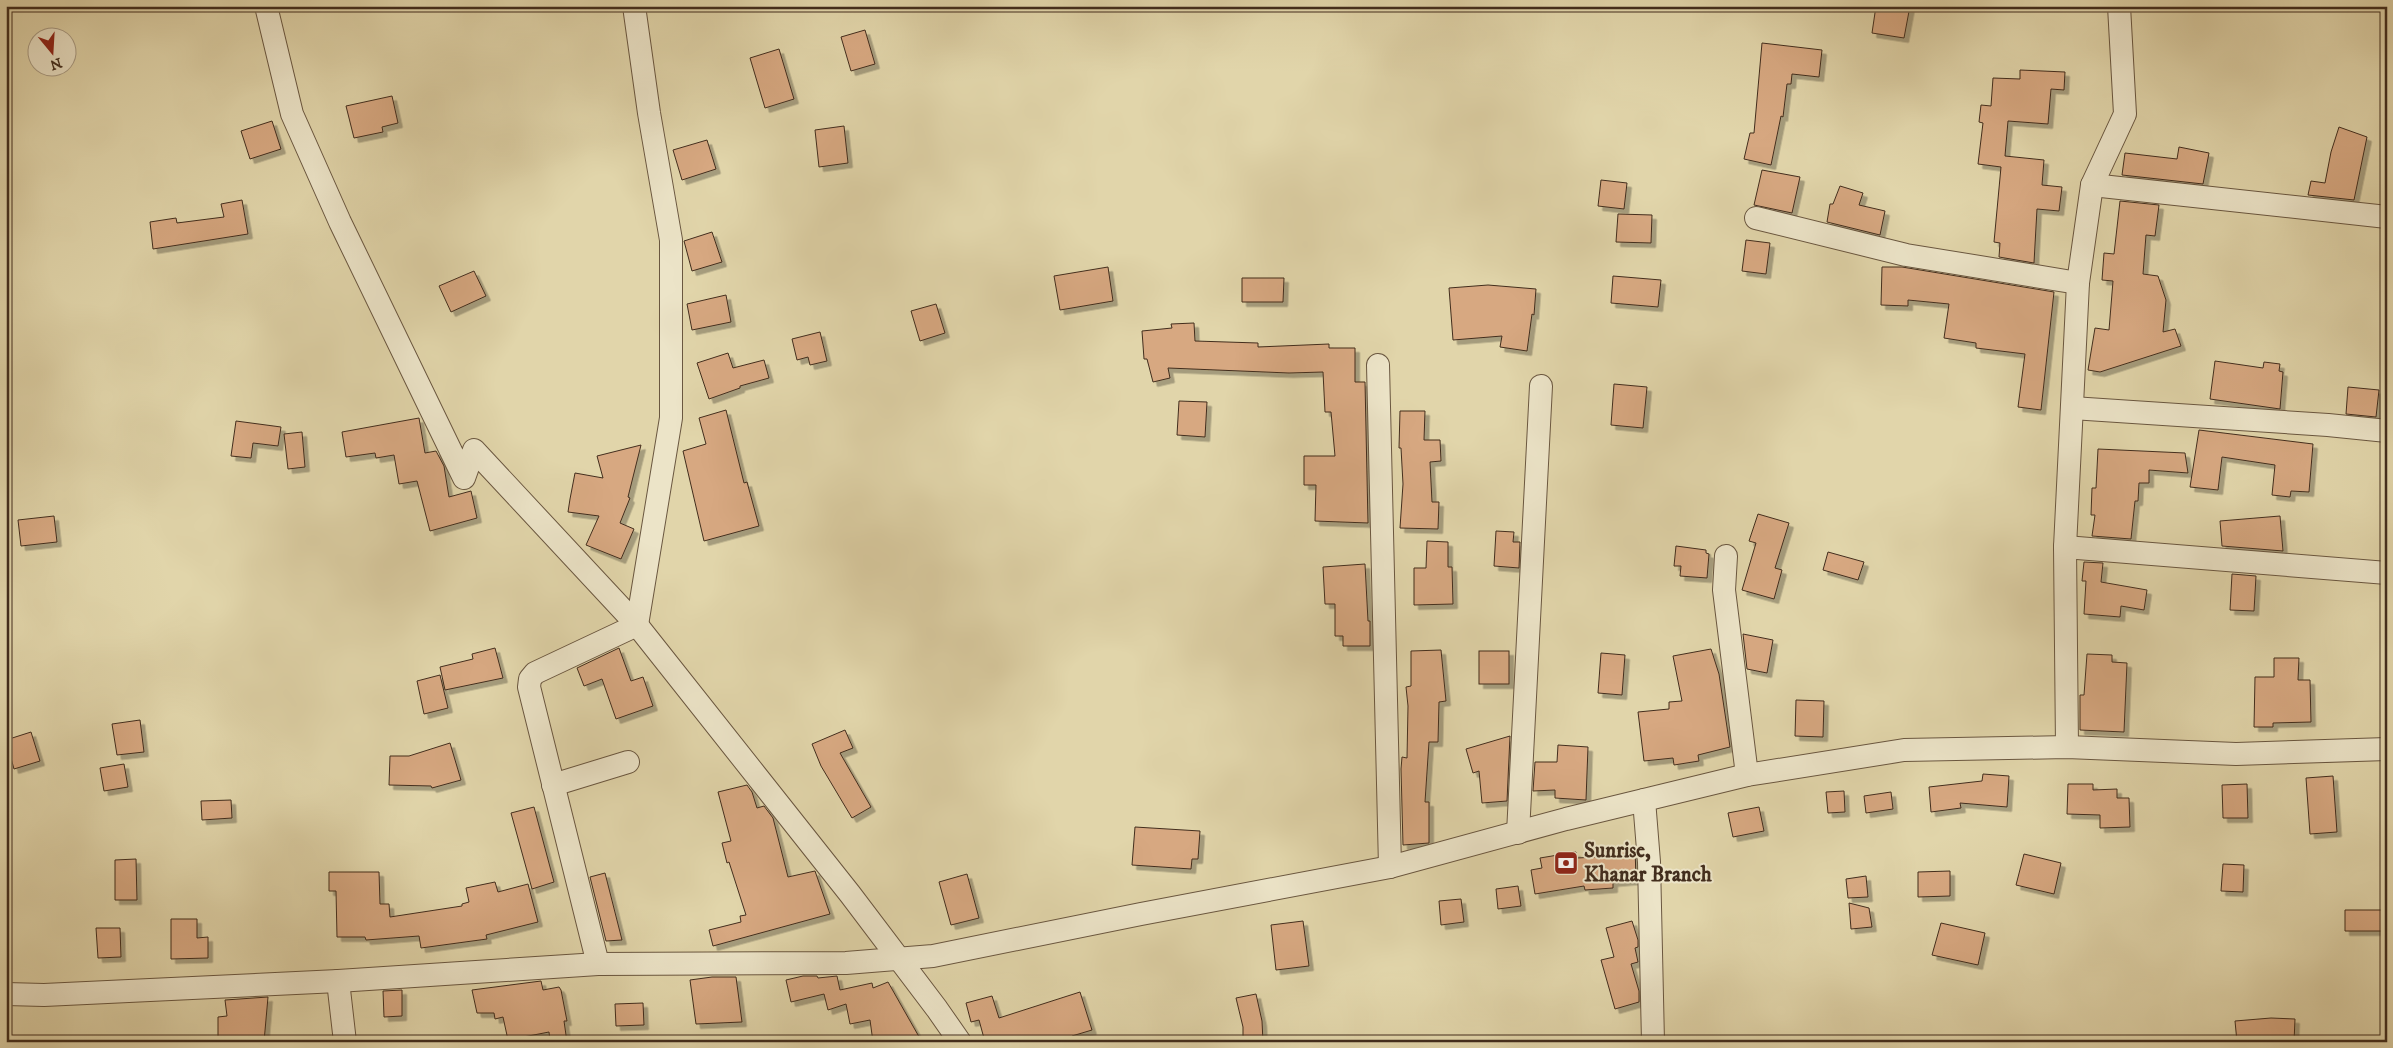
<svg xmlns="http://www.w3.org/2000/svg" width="2393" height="1048" font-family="'IM FELL DW Pica',serif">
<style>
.building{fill:#d7a881;stroke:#422d1d;filter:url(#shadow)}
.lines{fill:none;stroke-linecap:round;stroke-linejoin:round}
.street-casing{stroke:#6a5740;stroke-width:24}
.street{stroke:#ece4c8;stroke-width:22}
.labels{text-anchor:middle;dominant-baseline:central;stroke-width:4;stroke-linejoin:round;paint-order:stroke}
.poi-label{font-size:21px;font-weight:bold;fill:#422d1d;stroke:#ece4c8;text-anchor:start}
</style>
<defs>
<filter id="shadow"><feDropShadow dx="4.5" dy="4.5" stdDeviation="0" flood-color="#0004"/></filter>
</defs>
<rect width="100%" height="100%" fill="#e1d5aa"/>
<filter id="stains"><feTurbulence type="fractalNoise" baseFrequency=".004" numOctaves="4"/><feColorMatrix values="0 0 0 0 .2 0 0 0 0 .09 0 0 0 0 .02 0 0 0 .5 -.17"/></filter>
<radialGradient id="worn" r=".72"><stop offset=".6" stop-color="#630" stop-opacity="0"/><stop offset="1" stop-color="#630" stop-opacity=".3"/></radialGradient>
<g class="building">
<path d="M1876 6H1910L1904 38 1872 33Z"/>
<path d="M865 30 875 64 851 71 841 37Z"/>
<path d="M1762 43 1822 50 1819 77 1792 74 1791 84H1787L1783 117 1781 116 1771 165 1744 159 1750 133H1754Z"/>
<path d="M779 49 794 99 765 108 750 58Z"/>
<path d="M2020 70 2065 72 2064 90 2051 89 2048 124 2008 121 2005 156 2044 160 2042 185 2062 187 2059 211 2037 209 2034 263 1999 257 2000 243 1994 242 2001 167 1978 164 1983 123 1979 122 1981 105 1991 106 1993 78 2020 79Z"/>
<path d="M392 96 398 123 382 127 383 132 354 138 346 106Z"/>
<path d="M272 121 281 149 250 159 241 131Z"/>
<path d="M844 126 848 163 819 167 815 130Z"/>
<path d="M2339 127 2367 137 2354 200 2308 195 2311 181 2325 183 2331 152Z"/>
<path d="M707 140 716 169 682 180 673 150Z"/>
<path d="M2179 147 2209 153 2203 184 2122 175 2125 153 2177 159Z"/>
<path d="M1762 170 1800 177 1792 213 1754 205Z"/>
<path d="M1601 180 1627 183 1624 209 1598 206Z"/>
<path d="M1840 186 1863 193 1859 205 1885 211 1880 235 1827 222 1830 204H1833Z"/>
<path d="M242 200 248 234 153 249 150 222 176 218 177 223 224 217 221 204Z"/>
<path d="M2120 201 2159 205 2155 236 2146 235 2143 274 2158 276 2166 300 2163 332 2175 329 2181 346 2100 372 2088 370 2095 328 2109 330 2113 281 2102 280 2104 253 2114 254Z"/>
<path d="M1618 214 1652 215 1651 243 1616 242Z"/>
<path d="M712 232 722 262 692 271 684 241Z"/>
<path d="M1746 240 1770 243 1766 274 1742 271Z"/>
<path d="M1108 267 1113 301 1060 310 1054 276Z"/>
<path d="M1882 267H1902L2054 292 2041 410 2018 407 2025 354 1976 348V343L1944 338 1949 304 1908 300V306L1881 305Z"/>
<path d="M474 271 486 296 451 312 439 286Z"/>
<path d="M1613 276 1661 280 1658 307 1611 303Z"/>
<path d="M1242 278H1284L1283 302H1242Z"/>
<path d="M1488 285 1536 289 1534 315 1532 314 1527 351 1500 347 1502 336 1453 340 1449 288Z"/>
<path d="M726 295 731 322 692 330 687 304Z"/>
<path d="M936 304 945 333 920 341 911 311Z"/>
<path d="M1194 323 1195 341 1258 343V347L1329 344V348H1355V382H1365L1368 523 1315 521 1316 485H1304V456H1335L1331 412H1325L1323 372 1289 373 1168 368 1170 378 1153 382 1147 359H1144L1142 331 1172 328 1171 324Z"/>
<path d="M820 332 827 361 810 365 808 357 797 360 792 339Z"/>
<path d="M728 353 733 368 764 360 769 378 740 386V388L709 399 697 363Z"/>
<path d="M2215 361 2263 368 2264 362 2280 364 2279 371 2283 372 2280 409 2210 399Z"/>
<path d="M1614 384 1647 387 1643 428 1611 425Z"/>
<path d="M2348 387 2379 390 2376 417 2346 414Z"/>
<path d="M1179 401 1207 402 1205 437 1177 435Z"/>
<path d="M726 410 744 483 747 482 759 526 704 541 683 451 706 444 699 418Z"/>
<path d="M1400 411H1425L1424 440H1440L1441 461 1430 462 1432 502H1439L1438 529 1400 528 1403 484 1401 448H1399Z"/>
<path d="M419 418 425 453 436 451 444 466 449 497 471 491 477 518 430 531 417 481 399 484 394 455 376 458 375 453 346 457 342 432Z"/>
<path d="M236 421 281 427 278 446 253 443 251 458 231 456Z"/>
<path d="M2199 430 2313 444 2309 492 2291 491 2290 497 2272 495 2275 465 2222 457 2218 490 2190 487Z"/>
<path d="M302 432 305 467 288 469 284 434Z"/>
<path d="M641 445 628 497 630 498 620 523 634 529 621 559 586 545 599 516 568 512 570 499 575 473 603 478 597 456Z"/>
<path d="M2098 449 2185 453 2188 473 2149 470V483H2139L2138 501H2135L2131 539 2092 536 2095 515H2091L2092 488H2096Z"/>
<path d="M1758 514 1789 523 1775 568 1782 570 1774 599 1742 590 1756 543 1749 541Z"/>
<path d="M54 516 57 542 21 546 18 520Z"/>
<path d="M2280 516 2283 551 2222 546 2220 521Z"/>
<path d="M1496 531 1514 532 1513 542H1520L1519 568 1494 566Z"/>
<path d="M1427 541 1448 542V567H1452L1453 604 1414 605V568H1426Z"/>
<path d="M1676 546 1706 550V553L1709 554 1707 578 1680 576 1681 566H1674Z"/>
<path d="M1828 552 1864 562 1858 580 1823 570Z"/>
<path d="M2084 562 2103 563 2101 582 2147 590 2144 610 2121 606 2120 617 2084 614 2086 581H2082Z"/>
<path d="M1365 564 1368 621H1370V646H1343V636H1335V604H1325L1323 567Z"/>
<path d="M2232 574 2256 576 2254 611 2230 610Z"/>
<path d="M1743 634 1773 640 1767 673 1747 669Z"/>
<path d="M495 648 503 678 445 690 440 667 473 659 472 654Z"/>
<path d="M619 648 631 681 643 677 653 706 616 719 602 679 584 686 577 668Z"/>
<path d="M1711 649 1719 674 1730 747 1698 755 1699 761 1674 765 1673 758 1644 761 1638 712 1669 709V702L1682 701 1673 656Z"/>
<path d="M1441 650 1446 701 1439 702 1438 742H1429L1425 802H1429V843L1403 845 1401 769 1402 757 1407 758 1408 706 1406 687 1411 686V651Z"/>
<rect x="1479" y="651" width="30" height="33"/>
<path d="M1601 653 1625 655 1622 695 1598 693Z"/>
<path d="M2087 654 2112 655V662L2127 663 2124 732 2080 730V695H2084Z"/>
<path d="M2274 658H2299L2298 680H2310L2311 722 2273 723V727H2254L2255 677H2274Z"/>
<path d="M440 675 448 708 424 714 417 681Z"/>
<path d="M1796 700 1824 701 1823 737 1795 736Z"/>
<path d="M140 720 144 752 117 755 112 724Z"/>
<path d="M845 730 853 748 840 753 871 807 852 818 821 766 812 744Z"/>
<path d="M31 732 40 761 14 769 6 740Z"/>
<path d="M1510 736 1507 801 1482 803 1479 771 1473 773 1466 749Z"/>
<path d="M450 743 461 780 432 788 431 786 389 785 390 756H409Z"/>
<path d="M1558 745 1588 747 1586 800 1555 798V790L1533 791 1535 762H1557Z"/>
<path d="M124 764 128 787 104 791 100 768Z"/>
<path d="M1983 774 2009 776 2007 807 1960 803 1961 808 1931 812 1929 787 1982 781Z"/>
<path d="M2333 776 2337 832 2310 834 2306 778Z"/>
<path d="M2068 784H2093V790L2117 789V798H2129L2130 827 2100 828V815L2067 814Z"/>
<path d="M2247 784 2248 818H2223L2222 785Z"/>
<path d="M747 785 752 792 757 808 764 806 773 818 788 877 815 871 830 914 713 946 709 930 741 922 740 916 746 915 729 862 727 863 722 843 731 841 718 792Z"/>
<path d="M1844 791 1845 812 1828 813 1826 792Z"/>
<path d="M1891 792 1893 809 1866 813 1864 796Z"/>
<path d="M231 800 232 818 202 820 201 801Z"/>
<path d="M534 807 554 882 532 889 511 813Z"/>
<path d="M1759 807 1764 831 1733 837 1728 813Z"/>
<path d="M1135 827 1200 831 1198 859H1192L1191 869 1132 865Z"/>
<path d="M1635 847 1636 880 1613 882V888L1585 890 1584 886 1535 894 1531 870 1542 868 1540 858 1576 852 1577 858 1616 856 1615 849Z"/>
<path d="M2024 854 2061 863 2054 894 2016 885Z"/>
<path d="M136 859 137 900H115V860Z"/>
<path d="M2223 864 2244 865 2243 892 2221 891Z"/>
<path d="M1950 871V896L1918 897V872Z"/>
<path d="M329 872H379L380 904H389L390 917 462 906V904L469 902 466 888 495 882 498 892 528 884 538 922 486 935 487 939 421 948 419 936 366 940 365 937H337L336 891H329Z"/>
<path d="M605 873 622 940 606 941 590 877Z"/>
<path d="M967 874 979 918 951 925 939 882Z"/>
<path d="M1866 876 1868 897 1848 898 1846 879Z"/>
<path d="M1518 886 1521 906 1498 909 1496 889Z"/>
<path d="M1461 899 1464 922 1441 925 1439 901Z"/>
<path d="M1849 903 1869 908 1872 927 1851 929Z"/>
<path d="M2345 910H2382L2383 931H2345Z"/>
<path d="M171 919H197V938L208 937V958L171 959Z"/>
<path d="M1303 921 1309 966 1276 970 1271 925Z"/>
<path d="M1632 921 1638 940V947L1635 948 1638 962 1631 964 1639 991V1002L1615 1009 1601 960 1614 957 1606 928Z"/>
<path d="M1941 923 1985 933 1978 965 1932 955Z"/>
<path d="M96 928H120L121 957 98 958Z"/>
<path d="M803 976H817L818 978 837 976 840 990 872 983 873 988 888 982 922 1042H873L870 1020 850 1024 846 1004 828 1010 824 994 791 1002 786 980Z"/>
<path d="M712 977H736L742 1022 696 1024 690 980Z"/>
<path d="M541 981 543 990 559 987 561 990 567 1021H564L567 1042H550L549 1032 508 1040 503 1017 495 1019 494 1013H477L472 990Z"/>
<path d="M402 990V1016L384 1017 383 991Z"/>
<path d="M1080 992 1092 1030 1072 1036 1074 1042H985L979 1020 971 1022 966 1003 992 996 999 1018Z"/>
<path d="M1256 994 1262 1021 1263 1042H1243V1027L1236 998Z"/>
<path d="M268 997 264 1042H218V1017L227 1016 225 1000Z"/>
<path d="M643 1003 644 1025 616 1026 615 1004Z"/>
<path d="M2271 1018 2295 1019 2294 1042H2237L2235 1021Z"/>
</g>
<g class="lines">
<defs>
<g id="street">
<path d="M266 6 292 114 340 222 464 478 474 450 637 625 850 894 937 1009 960 1042"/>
<path d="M2092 185 2387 217"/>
<path d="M1756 218 1906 255 2078 283"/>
<path d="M1378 365 1390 867"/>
<path d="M2072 408 2328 425 2387 431"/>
<path d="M2065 547 2387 573"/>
<path d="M1726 556 1724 590 1747 775"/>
<path d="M2067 747 2065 547 2078 283 2092 185 2125 114 2119 6"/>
<path d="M553 785 628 762"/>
<path d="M1644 800 1649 862 1653 1042"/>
<path d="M1518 833 1541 386"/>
<path d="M598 964 529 687 530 679 535 673 637 625 671 418V240L649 113 634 6"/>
<path d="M338 981 345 1042"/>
<path d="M6 994 44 995 338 981 598 964 846 963 933 956 1141 914 1390 867 1566 819 1747 775 1904 750 2067 747 2236 754 2387 749"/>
</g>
</defs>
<use href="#street" class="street-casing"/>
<use href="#street" class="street"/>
</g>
<defs>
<symbol id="bank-square" viewBox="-11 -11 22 22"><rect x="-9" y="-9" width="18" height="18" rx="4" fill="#8f2418" stroke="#ece4c8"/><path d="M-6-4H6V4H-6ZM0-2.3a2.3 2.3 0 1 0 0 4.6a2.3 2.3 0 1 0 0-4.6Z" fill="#fff"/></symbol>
</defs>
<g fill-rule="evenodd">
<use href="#bank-square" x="1552" y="849" width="28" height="28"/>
</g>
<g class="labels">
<g class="poi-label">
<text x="1584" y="851">Sunrise,<tspan x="1584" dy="24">Khanar Branch</tspan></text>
</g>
</g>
<rect width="2393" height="1048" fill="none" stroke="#e1d5aa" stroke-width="25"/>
<rect x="8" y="8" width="2378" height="1033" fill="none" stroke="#422d1d" stroke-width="2.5"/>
<rect x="12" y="12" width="2368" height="1023" fill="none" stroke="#422d1d"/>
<g transform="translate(52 52) rotate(162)"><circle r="24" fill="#ece4c8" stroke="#a89b84"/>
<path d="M0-4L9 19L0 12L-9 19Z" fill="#8f2418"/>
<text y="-8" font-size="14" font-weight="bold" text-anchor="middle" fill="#422d1d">N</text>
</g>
<rect width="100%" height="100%" filter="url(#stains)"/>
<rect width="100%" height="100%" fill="url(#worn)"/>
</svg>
